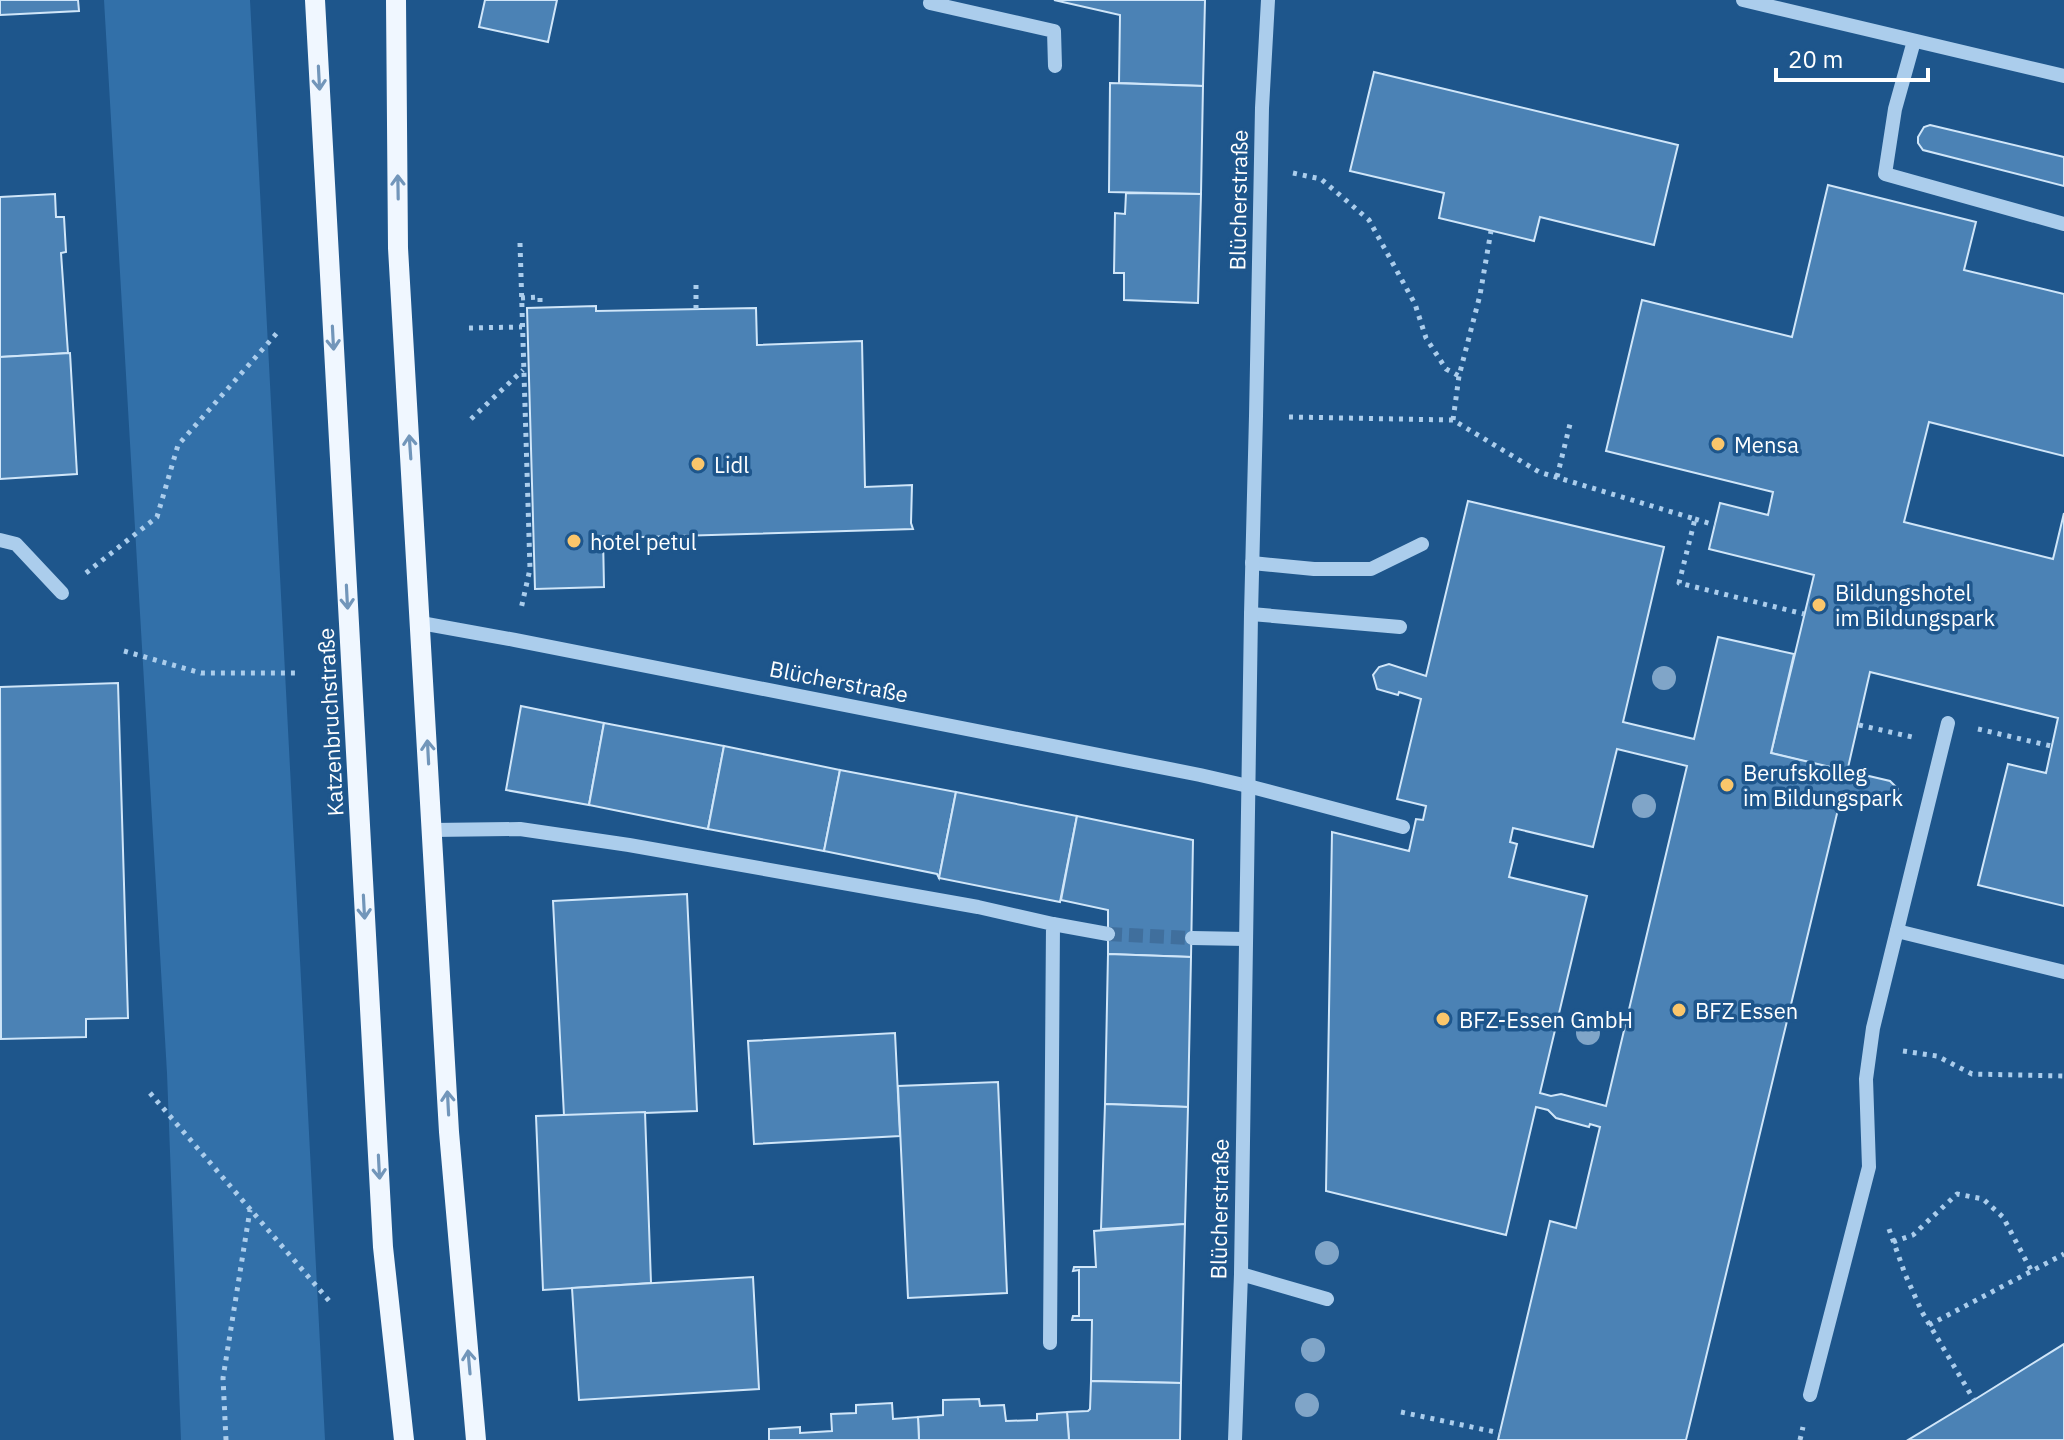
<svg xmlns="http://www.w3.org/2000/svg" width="2064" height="1440" font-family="'IBM Plex Sans',sans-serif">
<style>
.green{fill:#3270a9}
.building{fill:#4b82b5;stroke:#d0e6f9;stroke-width:2;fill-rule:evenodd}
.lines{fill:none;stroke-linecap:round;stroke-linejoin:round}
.minor-tunnel{stroke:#406f9d;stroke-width:14;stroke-dasharray:14 7;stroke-linecap:butt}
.path{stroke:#abcdec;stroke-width:5;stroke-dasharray:4 6;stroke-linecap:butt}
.minor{stroke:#abcdec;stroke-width:14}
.major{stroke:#f0f7ff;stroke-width:20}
.tree{fill:#80a5c8}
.oneway{stroke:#7296ba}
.poi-dot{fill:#fac66b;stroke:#1e568c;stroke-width:3}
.labels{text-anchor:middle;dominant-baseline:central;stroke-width:7;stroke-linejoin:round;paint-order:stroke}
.street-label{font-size:22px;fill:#fff;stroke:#1e568c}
.poi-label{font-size:22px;fill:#fff;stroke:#1e568c;text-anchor:start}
</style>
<rect width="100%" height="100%" fill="#1e568c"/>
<path class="green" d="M104 0H250L325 1440H181L167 1073Z"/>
<g class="building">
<path d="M0 0H78L79 11 0 15Z"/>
<path d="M485 0H557L548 42 479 27Z"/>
<path d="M1054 0H1205L1203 86 1119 83 1120 15Z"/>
<path d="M1374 72 1678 145 1654 245 1540 217 1534 241 1439 218 1444 193 1350 171Z"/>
<path d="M1110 83 1203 86 1201 194 1109 192Z"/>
<path d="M1930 125 2064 157V186L1923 150 1918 143V137L1924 127Z"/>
<path d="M1828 185 1976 222 1964 270 2064 294V456L1929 422 1904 522 2053 559 2064 513V906L1978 885 2008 764 2046 773 2058 718 1870 672 1847 772 1771 753 1814 575 1709 549 1720 503 1768 515 1773 492 1606 451 1642 300 1792 337Z"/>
<path d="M1126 193 1201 194 1198 303 1124 300V273H1114L1115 213 1125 214Z"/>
<path d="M55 194 56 217H64L66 252 61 253 68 353 0 357V197Z"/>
<path d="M596 306V311L756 308 757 345 862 341 865 487 912 485 911 523 913 529 642 537 603 536 604 587 535 589 527 308Z"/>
<path d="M70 353 77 474 0 479V357Z"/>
<path d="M1468 501 1664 547 1623 722 1694 739 1718 637 1794 654 1771 753 1890 781 1898 789 1897 800 1889 807 1883 808 1841 797 1686 1440H1498L1550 1221 1576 1228 1600 1127 1590 1124 1589 1127 1556 1118 1548 1110 1536 1107 1506 1235 1326 1191 1332 832 1409 851 1416 819 1423 820 1426 806 1397 799 1421 699 1399 692 1398 695 1377 689 1373 675 1379 667 1389 664 1426 676ZM1617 749 1687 766 1606 1106 1561 1094 1551 1096 1540 1093 1587 896 1509 877 1517 844 1510 842 1513 828 1593 847Z"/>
<path d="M118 683 128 1018 86 1019V1037L1 1039 0 687Z"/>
<path d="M521 706 604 723 589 805 506 790Z"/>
<path d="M604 723 724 746 708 829 589 805Z"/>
<path d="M724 746 840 770 824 851 708 829Z"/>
<path d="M840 770 956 792 939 878 937 874 824 851Z"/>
<path d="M956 792 1077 816 1060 902 939 878Z"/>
<path d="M1077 816 1193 840 1191 957 1108 954V910L1061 900Z"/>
<path d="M687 894 697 1111 564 1116 553 901Z"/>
<path d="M1108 954 1191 957 1188 1107 1105 1104Z"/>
<path d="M895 1033 900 1136 754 1144 748 1041Z"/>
<path d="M998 1082 1007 1293 908 1298 898 1086Z"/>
<path d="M1105 1104 1188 1107 1185 1224 1101 1229Z"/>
<path d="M645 1112 651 1283 543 1290 536 1116Z"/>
<path d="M1185 1224 1181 1383 1091 1381 1092 1320H1072L1073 1316H1079V1270L1073 1271 1074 1267H1096L1094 1231Z"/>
<path d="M753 1277 759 1389 579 1400 572 1288Z"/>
<path d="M2064 1344V1440H1908L1974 1400Z"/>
<path d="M1091 1381 1181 1383 1180 1440H1069L1067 1412 1088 1411 1090 1409Z"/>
<path d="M979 1399 980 1406 1004 1405 1006 1421 1037 1420V1414L1067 1412 1069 1440H919L918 1417 943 1415V1400Z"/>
<path d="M892 1403 893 1419 918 1417 919 1440H769V1429L800 1427V1433L832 1431 831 1414 856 1413V1405Z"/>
</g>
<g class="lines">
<path class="minor-tunnel" d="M1108 934 1192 938"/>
<g class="path">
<path d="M1293 173 1321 179 1369 220 1415 304 1426 338 1446 369 1459 376"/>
<path d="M520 243 530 569 521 609"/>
<path d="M696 285V309"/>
<path d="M521 298 540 297V308"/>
<path d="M469 328 522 327"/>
<path d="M1289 417 1453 420 1539 472 1695 519 1679 583 1804 614"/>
<path d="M471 419 523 370"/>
<path d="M1453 420 1459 376 1480 295 1491 231"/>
<path d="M1557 477 1570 424"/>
<path d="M1695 519 1715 525"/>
<path d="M86 573 157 517 178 445 277 333"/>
<path d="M124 651 201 673H296"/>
<path d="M1859 725 1912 737"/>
<path d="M1978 729 2051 746"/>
<path d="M1903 1051 1937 1056 1972 1074 2064 1076"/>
<path d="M150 1093 331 1303"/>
<path d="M1889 1229 1905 1274 1922 1312 1974 1400"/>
<path d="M1893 1242 1913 1235 1957 1194 1983 1199 2003 1217 2032 1272"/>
<path d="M1929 1325 2064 1254"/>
<path d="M1401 1412 1500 1433"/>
<path d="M226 1440 223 1378 250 1210"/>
<path d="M1800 1440 1803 1427"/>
</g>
<g class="minor">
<path d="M1743 0 2064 76"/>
<path d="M930 3 1054 31 1055 66"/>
<path d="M1914 41 1895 109 1885 174 2064 224"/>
<path d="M0 540 16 544 62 593"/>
<path d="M1252 563 1314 569H1371L1422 544"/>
<path d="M1251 614 1400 627"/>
<path d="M421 623 515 640 1200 775 1248 786 1403 827"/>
<path d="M432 830 520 829 629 845 978 907 1053 924 1050 1343"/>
<path d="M1053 924 1108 934"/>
<path d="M1897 931 2064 972"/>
<path d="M1192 938 1246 939"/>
<path d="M1241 1274 1327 1299"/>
<path d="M1810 1395 1869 1167 1866 1079 1873 1028 1948 723"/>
<path d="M1235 1440 1241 1274 1251 614 1256 416 1262 108 1268 0"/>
</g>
<g class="major">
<path d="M315 0 383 1247 404 1440"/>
<path d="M396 0 398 248 449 1132 476 1440"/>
</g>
</g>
<g class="tree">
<circle cx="1664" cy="678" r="12"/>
<circle cx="1644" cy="806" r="12"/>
<circle cx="1588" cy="1033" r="12"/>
<circle cx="1327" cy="1253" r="12"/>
<circle cx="1313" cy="1350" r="12"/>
<circle cx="1307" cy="1405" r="12"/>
</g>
<defs><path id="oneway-shaft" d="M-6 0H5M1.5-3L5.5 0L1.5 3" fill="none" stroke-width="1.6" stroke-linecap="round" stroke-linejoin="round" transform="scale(2)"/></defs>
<g class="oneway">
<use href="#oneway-shaft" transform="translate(319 78) rotate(87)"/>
<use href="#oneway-shaft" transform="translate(398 187) rotate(-91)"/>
<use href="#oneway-shaft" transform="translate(333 338) rotate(87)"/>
<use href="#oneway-shaft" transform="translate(410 447) rotate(-94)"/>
<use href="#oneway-shaft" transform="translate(347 597) rotate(87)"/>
<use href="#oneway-shaft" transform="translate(428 752) rotate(-93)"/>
<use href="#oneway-shaft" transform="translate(364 907) rotate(87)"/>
<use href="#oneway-shaft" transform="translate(448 1103) rotate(-93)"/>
<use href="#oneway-shaft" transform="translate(379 1167) rotate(87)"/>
<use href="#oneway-shaft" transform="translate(469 1362) rotate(-95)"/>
</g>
<g class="poi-dot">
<circle cx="1718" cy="444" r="8"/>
<circle cx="698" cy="464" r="8"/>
<circle cx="574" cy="541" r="8"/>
<circle cx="1819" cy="605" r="8"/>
<circle cx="1727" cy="785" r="8"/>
<circle cx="1679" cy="1010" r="8"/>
<circle cx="1443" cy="1019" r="8"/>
</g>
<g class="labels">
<g class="street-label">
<text transform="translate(1238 200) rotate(-89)">Blücherstraße</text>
<text transform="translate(839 681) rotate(11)">Blücherstraße</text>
<text transform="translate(330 722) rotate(-93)">Katzenbruchstraße</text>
<text transform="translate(1219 1209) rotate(-89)">Blücherstraße</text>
</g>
<g class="poi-label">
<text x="1734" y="444">Mensa</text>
<text x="714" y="464">Lidl</text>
<text x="590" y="541">hotel petul</text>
<text x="1835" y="592">Bildungshotel<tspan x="1835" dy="25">im Bildungspark</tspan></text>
<text x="1743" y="772">Berufskolleg<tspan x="1743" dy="25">im Bildungspark</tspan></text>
<text x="1695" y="1010">BFZ Essen</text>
<text x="1459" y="1019">BFZ-Essen GmbH</text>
</g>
</g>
<path d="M1776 68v12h152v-12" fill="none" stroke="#ffffff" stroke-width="4"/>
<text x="1788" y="68" font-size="24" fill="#ffffff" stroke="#1e568c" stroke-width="6" paint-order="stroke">20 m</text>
</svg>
